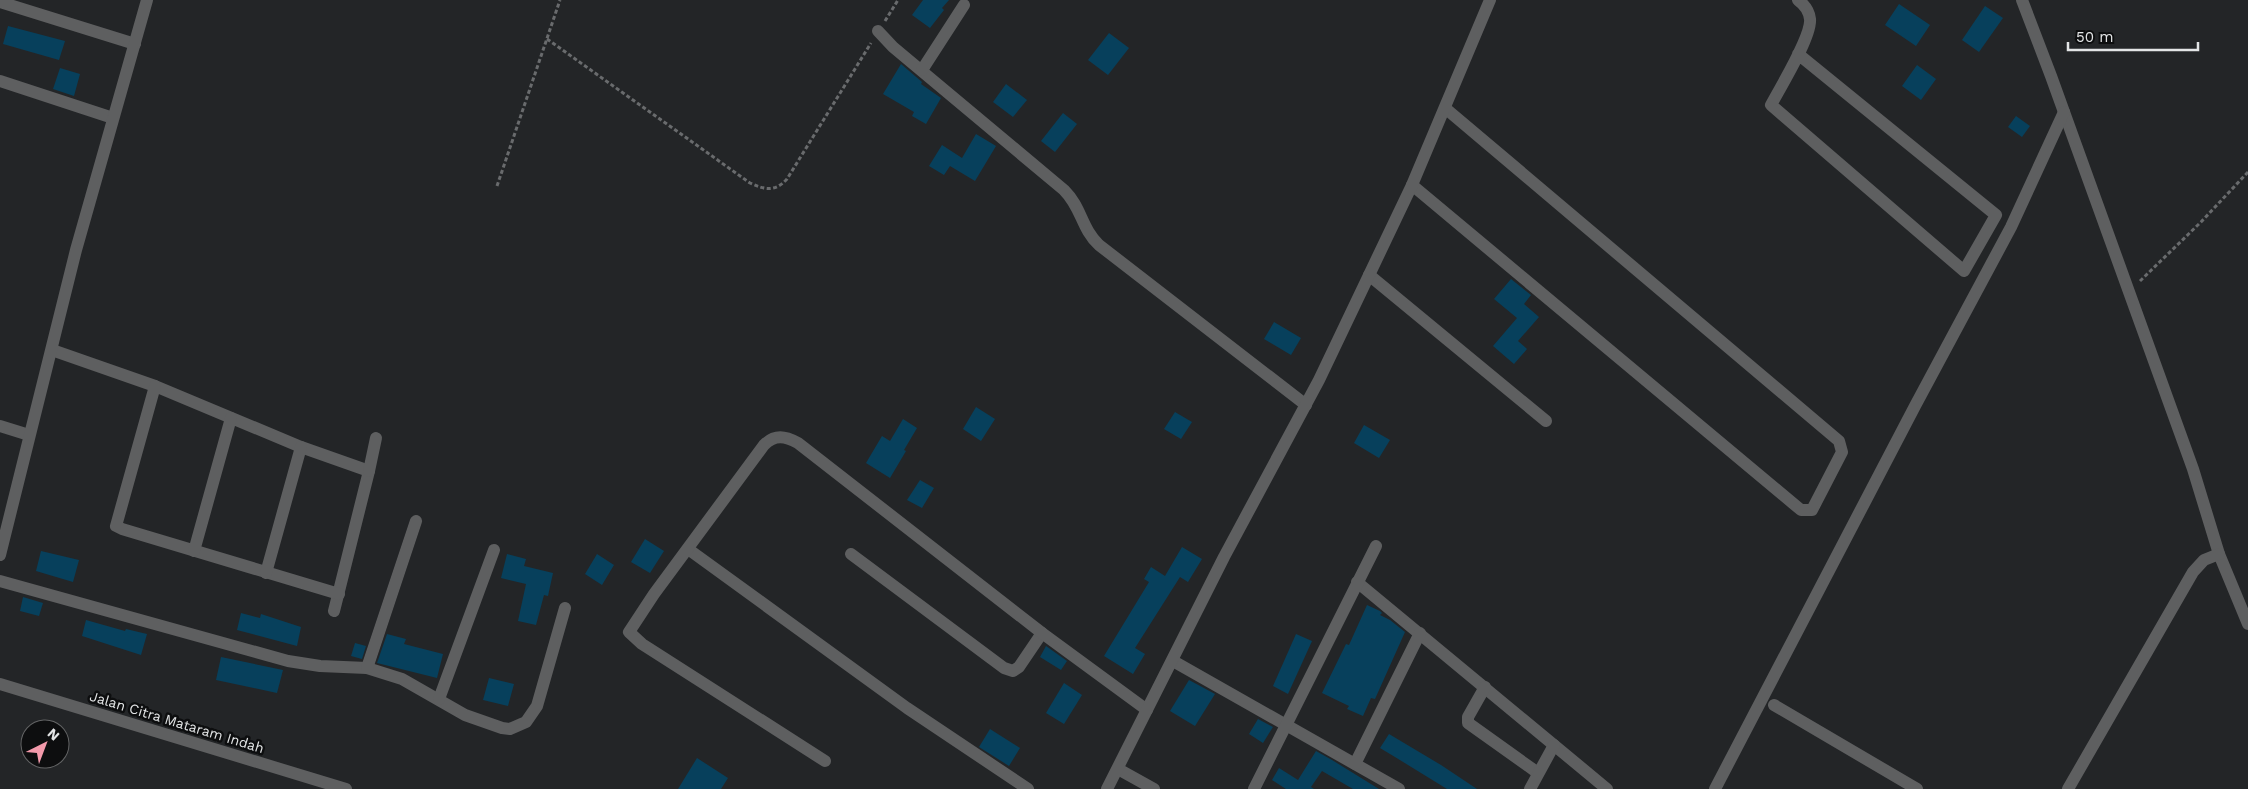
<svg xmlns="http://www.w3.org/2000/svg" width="2248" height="789" font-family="'Work Sans',sans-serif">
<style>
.building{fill:#07405c}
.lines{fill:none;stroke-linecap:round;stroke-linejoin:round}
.path{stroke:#696b6d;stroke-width:3;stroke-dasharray:4 2.5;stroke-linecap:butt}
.street{stroke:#5e5f60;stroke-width:12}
.labels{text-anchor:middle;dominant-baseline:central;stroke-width:5;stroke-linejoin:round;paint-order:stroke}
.street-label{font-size:14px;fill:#e3e5e6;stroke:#0d0e0f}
</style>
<rect width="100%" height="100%" fill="#232527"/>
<g class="building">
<path d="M923 0H949L942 8 944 10 930 28 912 15Z"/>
<path d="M1899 4 1930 25 1916 46 1885 25Z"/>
<path d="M1985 6 2003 18 1979 52 1962 40Z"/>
<path d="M8 26 65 41 59 60 3 44Z"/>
<path d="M1109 33 1129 48 1108 75 1088 60Z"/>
<path d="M901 64 922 82 921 84 941 98 926 124 912 116 914 112 883 94Z"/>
<path d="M1917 65 1936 79 1921 100 1902 86Z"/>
<path d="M60 68 80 74 74 96 53 89Z"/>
<path d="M1006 84 1027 100 1013 117 993 102Z"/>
<path d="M1063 113 1077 124 1055 152 1041 141Z"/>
<path d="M2016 116 2030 126 2022 137 2008 127Z"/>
<path d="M976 134 996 146 975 181 950 166 944 175 929 166 942 145 962 158Z"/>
<path d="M1511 279 1531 295 1524 304 1539 317 1518 341 1527 349 1514 364 1493 346 1517 318 1494 299Z"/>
<path d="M1274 322 1301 338 1291 355 1264 339Z"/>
<path d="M976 407 995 419 981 441 963 429Z"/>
<path d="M1175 412 1192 422 1181 439 1164 429Z"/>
<path d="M903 419 917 428 904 450 906 451 890 478 866 463 882 436 890 441Z"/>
<path d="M1364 425 1390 440 1379 458 1354 443Z"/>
<path d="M920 480 934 488 922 508 907 500Z"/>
<path d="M645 539 664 551 650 573 631 562Z"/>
<path d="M1182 547 1202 559 1188 582 1180 577 1135 648 1145 654 1133 674 1104 656 1149 582 1144 579 1151 567 1165 576Z"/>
<path d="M41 551 79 560 73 582 36 571Z"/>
<path d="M507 554 526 559 524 566 553 573 548 596 544 595 536 625 518 621 526 584 501 578Z"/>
<path d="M597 554 614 565 602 585 585 574Z"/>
<path d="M23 597 43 603 39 616 20 611Z"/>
<path d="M1367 605 1380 611 1382 613 1380 615 1390 620 1405 632 1375 699 1371 698 1363 716 1347 709 1349 706 1322 693 1346 644 1349 645Z"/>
<path d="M241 613 260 618 261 614 301 627 297 646 237 630Z"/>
<path d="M86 620 125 631 126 629 147 634 141 655 82 636Z"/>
<path d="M387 634 406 639 404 644 443 654 437 678 377 663Z"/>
<path d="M1296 634 1312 641 1288 694 1273 686Z"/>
<path d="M355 643 366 646 362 659 351 656Z"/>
<path d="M1046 646 1067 661 1061 670 1040 657Z"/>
<path d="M221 657 283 670 277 693 216 680Z"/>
<path d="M489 678 514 684 508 706 483 700Z"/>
<path d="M1189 680 1215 694 1195 726 1170 711Z"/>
<path d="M1064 683 1082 695 1064 724 1046 713Z"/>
<path d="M1258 719 1273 727 1263 743 1249 734Z"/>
<path d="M990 729 1020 748 1009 766 979 747Z"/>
<path d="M1389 734 1441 765 1477 789H1447L1395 757 1380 748Z"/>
<path d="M1316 751 1332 760 1379 789H1353L1322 771 1311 787 1314 789H1286L1272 780 1279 768 1298 780Z"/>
<path d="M697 758 728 778 721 789H678Z"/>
</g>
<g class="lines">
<g class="path">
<path d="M885 21 898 0"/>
<path d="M547 39 750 183C765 190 775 192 787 179L871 43"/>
<path d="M497 186 560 0"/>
<path d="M2140 281 2201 222 2248 172"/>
</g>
<g class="street">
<path d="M2022 0 2051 76 2193 469 2219 554 2248 624"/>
<path d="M0 2 135 44"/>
<path d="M878 31 893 47 1064 190C1082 208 1081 228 1099 245L1306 405"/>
<path d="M1798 54 1996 215 1964 271 1771 105C1780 88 1812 36 1810 19 1809 10 1805 5 1798 0"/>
<path d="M922 70 964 5"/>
<path d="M0 81 113 118"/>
<path d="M1412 185 1801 510H1812L1842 452 1839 441 1445 108"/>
<path d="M1369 275 1546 421"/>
<path d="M52 350 155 386 301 447 369 471 334 611"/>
<path d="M155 386 116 526 122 529 339 594"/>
<path d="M0 426 29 435"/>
<path d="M369 471 376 438"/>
<path d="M688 549 907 708 1028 789"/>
<path d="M194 551 231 418"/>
<path d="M851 554 1004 668 1013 671 1019 667 1042 633"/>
<path d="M0 555 76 250 147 0"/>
<path d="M266 573 301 447"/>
<path d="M0 581 288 661 320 666 367 668 402 679 465 715 502 728 510 729 526 722 537 706 565 608"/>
<path d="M1357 582 1607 789"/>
<path d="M1173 661 1399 789"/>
<path d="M367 668 416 521"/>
<path d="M0 684 346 789"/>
<path d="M1485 687 1468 717V723L1538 773"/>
<path d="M439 699 494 550"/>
<path d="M1774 705 1917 789"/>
<path d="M825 761 642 644 629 632 654 594 764 445C775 434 785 436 798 443L1042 633 1147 710"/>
<path d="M1355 764 1420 633"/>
<path d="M1118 769 1154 789"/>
<path d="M1107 789 1224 557 1319 380 1412 185 1490 0"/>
<path d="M1254 789 1376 546"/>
<path d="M1530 789 1554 745"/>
<path d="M1715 789 1915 406 2011 227 2064 112"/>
<path d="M2068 789 2193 572 2204 560 2219 554"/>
</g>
</g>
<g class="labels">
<g class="street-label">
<text transform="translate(177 722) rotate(17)">Jalan Citra Mataram Indah</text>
</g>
</g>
<g transform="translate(45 744) rotate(42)"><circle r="24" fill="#0d0e0f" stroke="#636465"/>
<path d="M0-4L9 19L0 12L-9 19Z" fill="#f39aab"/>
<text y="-8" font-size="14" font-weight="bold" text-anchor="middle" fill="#e3e5e6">N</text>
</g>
<path d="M2068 42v8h130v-8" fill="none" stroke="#e3e5e6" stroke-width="2.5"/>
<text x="2076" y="42" font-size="15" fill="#e3e5e6" stroke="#0d0e0f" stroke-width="4" paint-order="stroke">50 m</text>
</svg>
